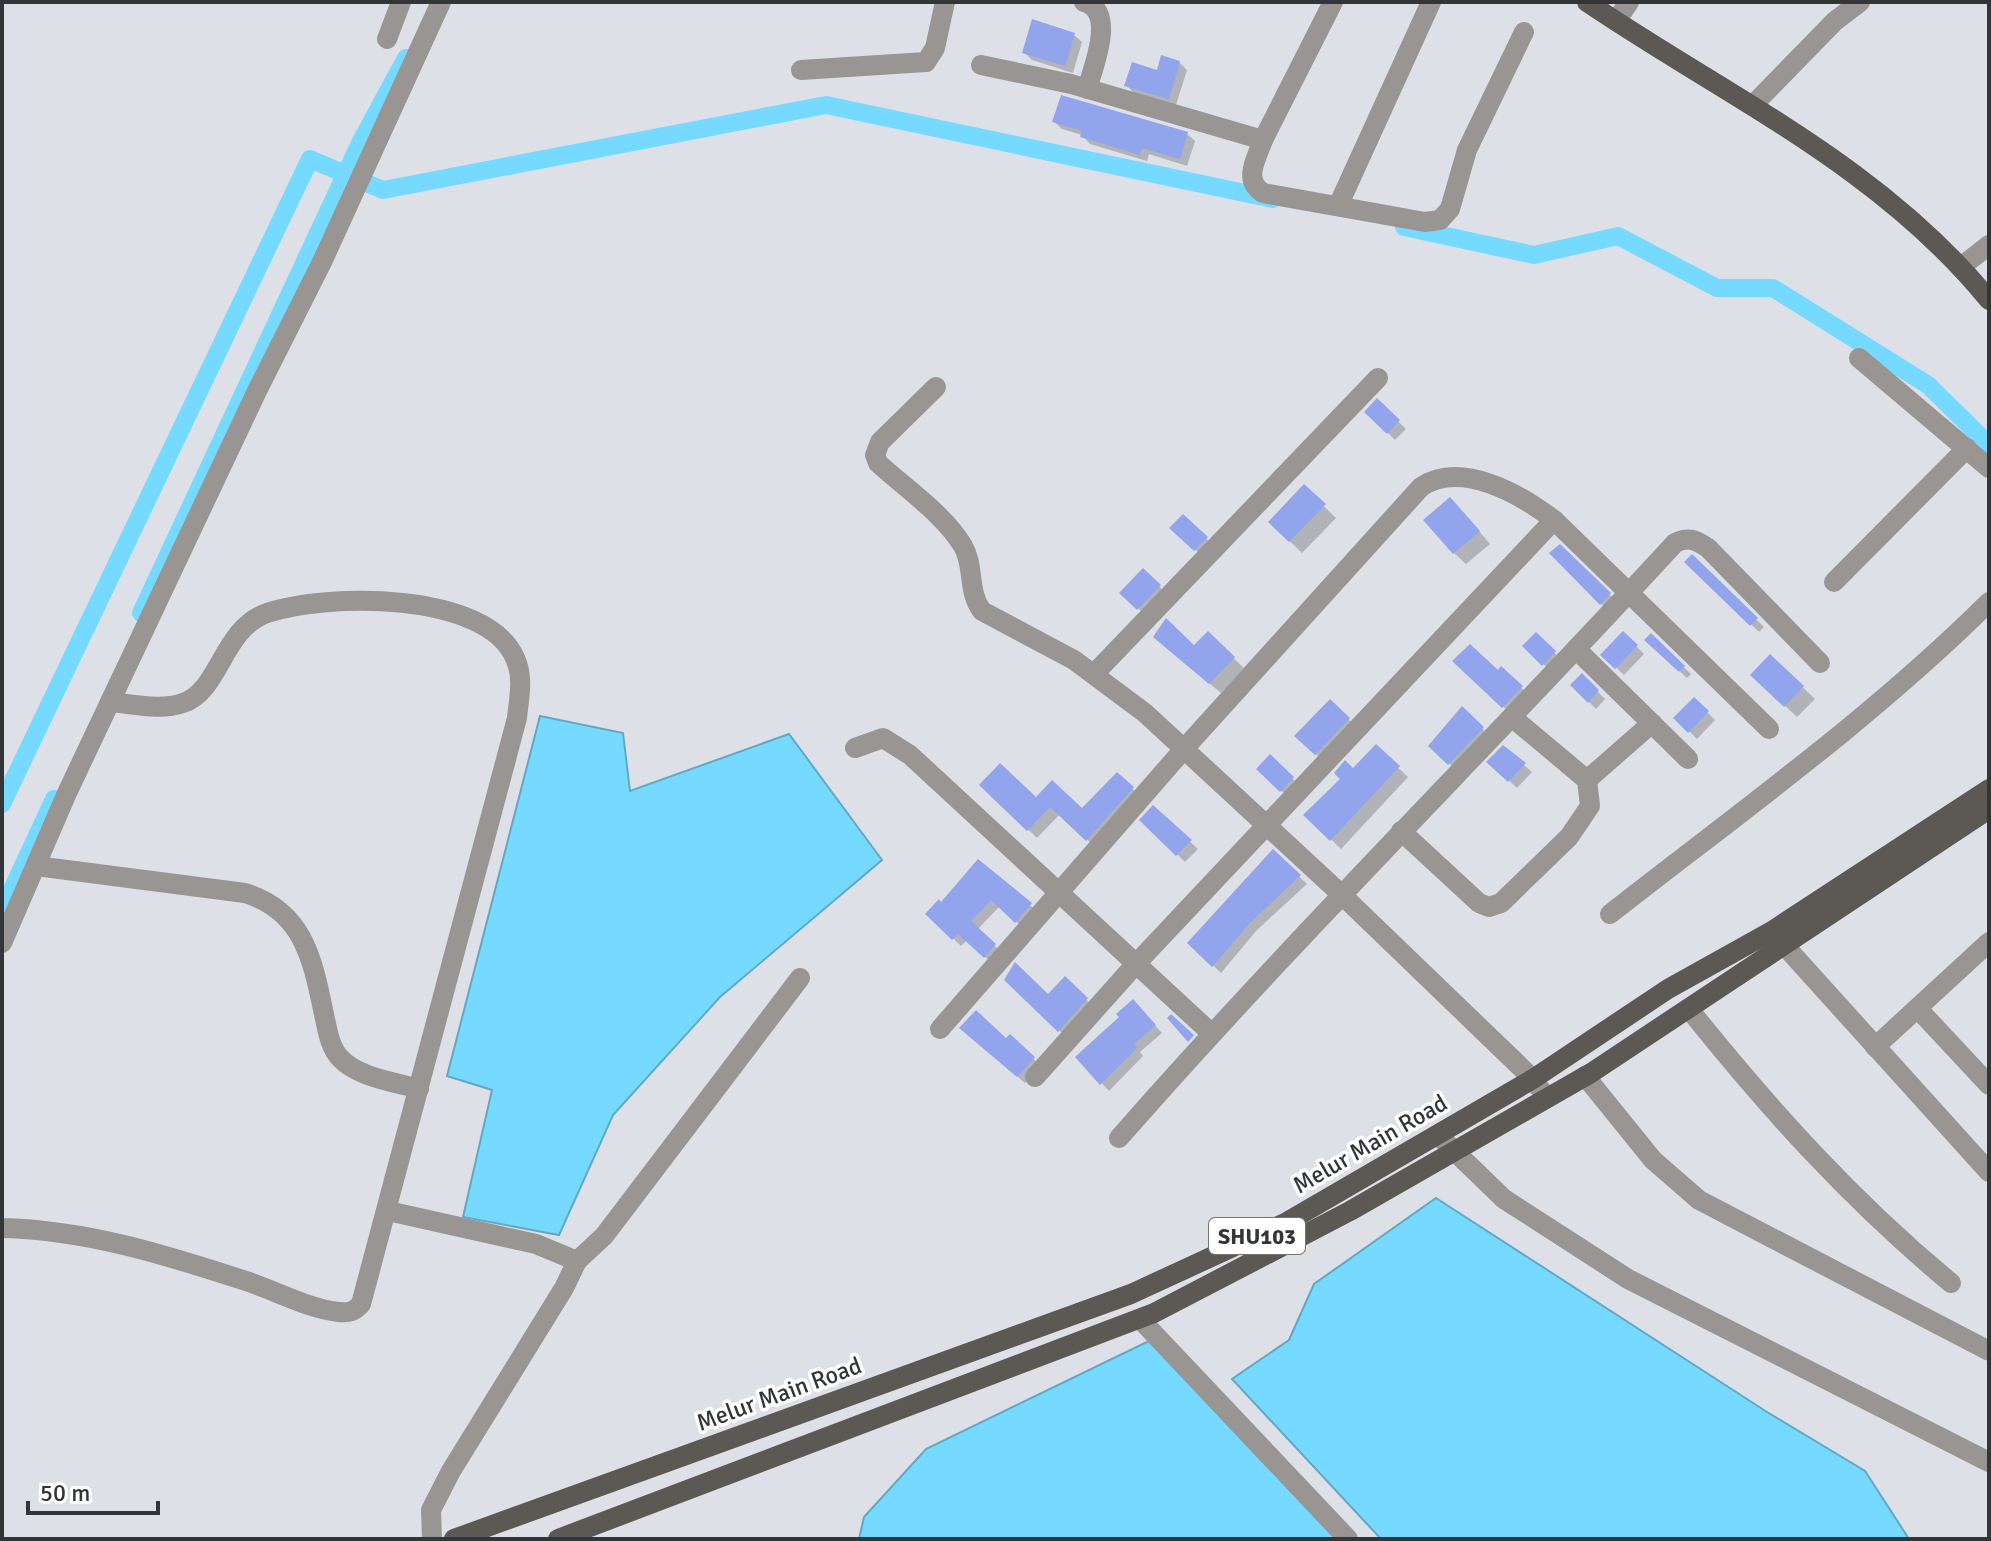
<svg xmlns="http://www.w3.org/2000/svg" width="1991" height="1541" font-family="Signika,sans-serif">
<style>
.water{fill:#76d9ff;stroke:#62a8c3;stroke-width:2}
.shadow{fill:#0003}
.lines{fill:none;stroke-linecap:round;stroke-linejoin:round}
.canal{stroke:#76d9ff;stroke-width:18}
.building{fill:#91a4ec}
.minor{stroke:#989593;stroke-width:20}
.major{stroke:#5c5853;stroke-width:20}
.labels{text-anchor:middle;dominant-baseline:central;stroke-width:7;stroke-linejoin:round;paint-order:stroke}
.shield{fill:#fff;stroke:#717274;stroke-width:2}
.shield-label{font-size:22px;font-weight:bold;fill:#343538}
.street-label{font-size:24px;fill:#343538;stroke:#fff}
</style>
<rect width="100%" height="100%" fill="#dee0e8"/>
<g class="water">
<path d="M540 716 623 733 630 791 789 734 882 860 720 997 613 1115 559 1235 463 1217 492 1090 447 1076Z"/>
<path d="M1436 1198 1767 1412 1865 1471 1909 1539H1381L1232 1379 1289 1340 1314 1284Z"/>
<path d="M1151 1340 1338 1539H859L864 1517 926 1449Z"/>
</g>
<g class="shadow">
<path d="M1074 35 1082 42 1073 73 1032 60 1024 52Z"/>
<path d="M1179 62 1187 70 1176 105 1134 93 1127 86Z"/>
<path d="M1055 122 1187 134 1195 141 1187 166 1149 154 1147 161 1090 144 1082 135 1062 129Z"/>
<path d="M1377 401 1406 429 1395 440 1367 412Z"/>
<path d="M1304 487 1336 518 1302 553 1270 522Z"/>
<path d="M1462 511 1490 544 1466 564 1454 553Z"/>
<path d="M1183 516 1214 546 1203 557 1172 528Z"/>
<path d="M1560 546 1617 602 1608 611 1552 553Z"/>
<path d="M1692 556 1764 627 1759 632 1687 562Z"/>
<path d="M1143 571 1167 594 1146 616 1122 593Z"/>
<path d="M1623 633 1644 654 1624 675 1603 655Z"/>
<path d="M1208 634 1244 668 1221 693 1166 647 1195 648Z"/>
<path d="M1536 635 1562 660 1551 672 1525 646Z"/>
<path d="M1651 636 1691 674 1687 678 1647 640Z"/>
<path d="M1770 656 1815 699 1797 717 1764 686Z"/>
<path d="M1455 661 1498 673 1501 669 1529 695 1511 714Z"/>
<path d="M1582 676 1605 699 1596 709 1572 685Z"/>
<path d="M1694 699 1715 720 1697 739 1676 718Z"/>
<path d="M1330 702 1356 726 1323 761 1297 736Z"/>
<path d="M1462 709 1490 736 1457 771 1431 746Z"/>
<path d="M1376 747 1408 777 1341 849 1306 815Z"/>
<path d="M1503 747 1532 772 1517 788 1489 762Z"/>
<path d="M1270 757 1300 786 1289 798 1258 769Z"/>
<path d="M1117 774 1141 797 1097 849 1060 814 1037 838 982 785 1082 811Z"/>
<path d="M1153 808 1198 849 1185 862 1142 820Z"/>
<path d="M1273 852 1307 884 1256 931 1221 973 1190 943Z"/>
<path d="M979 862 1038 912 1024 929 1000 906 978 929 1002 953 993 964 967 940 961 946 928 914 941 905Z"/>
<path d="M1065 979 1094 1007 1067 1038 1006 980 1048 996Z"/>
<path d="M1140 1009 1162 1033 1140 1052 1143 1056 1109 1091 1078 1057Z"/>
<path d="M969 1035 1006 1041 1011 1037 1041 1066 1025 1083Z"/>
</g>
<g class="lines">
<g class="canal">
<path d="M1404 227 1534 255 1618 236 1717 288H1773L1928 385 1989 445"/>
<path d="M141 613 360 143 406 58"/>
<path d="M2 804 310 159 383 190 826 105 1273 199"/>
<path d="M2 911 54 799"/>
</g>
</g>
<g class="building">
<path d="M1032 19 1075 33 1065 66 1022 53Z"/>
<path d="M1161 55 1180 61 1169 99 1124 86 1132 62 1157 70Z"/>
<path d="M1061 95 1188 132 1180 159 1142 148 1140 155 1080 137 1082 131 1052 122Z"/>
<path d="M1377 398 1400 420 1387 434 1364 412Z"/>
<path d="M1304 484 1326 504 1289 542 1268 522Z"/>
<path d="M1450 497 1480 531 1453 554 1423 520Z"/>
<path d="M1183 514 1208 537 1194 551 1169 528Z"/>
<path d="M1560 544 1611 593 1600 605 1549 553Z"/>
<path d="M1692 554 1758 618 1750 626 1684 562Z"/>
<path d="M1143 568 1161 585 1137 610 1119 593Z"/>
<path d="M1166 618 1194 645 1208 631 1235 657 1209 684 1153 637Z"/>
<path d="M1623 631 1638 645 1615 669 1600 655Z"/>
<path d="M1536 632 1556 651 1542 666 1522 646Z"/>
<path d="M1651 633 1685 666 1679 672 1644 640Z"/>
<path d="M1470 644 1498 670 1501 666 1523 686 1502 708 1452 661Z"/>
<path d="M1770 654 1804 686 1784 707 1750 675Z"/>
<path d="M1582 673 1599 690 1588 703 1570 685Z"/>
<path d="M1694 697 1709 711 1688 733 1673 718Z"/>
<path d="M1330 699 1350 718 1315 755 1294 736Z"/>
<path d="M1462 706 1484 727 1448 765 1428 746Z"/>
<path d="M1376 744 1400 766 1330 841 1303 815 1340 779 1334 773 1345 760 1353 768Z"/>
<path d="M1503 745 1526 763 1508 782 1486 762Z"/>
<path d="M1270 754 1294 777 1280 792 1256 769Z"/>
<path d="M1000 763 1036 797 1052 780 1082 808 1117 772 1134 787 1086 841 1050 807 1027 831 979 785Z"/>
<path d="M1153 805 1192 840 1176 856 1139 820Z"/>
<path d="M1273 849 1301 875 1249 924 1212 967 1187 943Z"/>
<path d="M978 859 1032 903 1015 923 991 900 971 921 996 944 984 958 958 934 952 940 925 914 939 899 941 902Z"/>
<path d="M1015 962 1048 994 1065 976 1088 998 1058 1032 1004 980Z"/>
<path d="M1133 999 1156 1025 1134 1044 1137 1048 1100 1085 1075 1057 1119 1017 1116 1014Z"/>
<path d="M976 1010 1006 1038 1010 1034 1035 1057 1017 1077 959 1028Z"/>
<path d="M1171 1014 1194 1035 1188 1042 1167 1018Z"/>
</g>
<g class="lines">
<g class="minor">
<path d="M1084 2C1117 10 1093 68 1087 89"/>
<path d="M1616 21 1629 2"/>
<path d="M387 39 401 2"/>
<path d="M981 65 1071 84 1263 140C1257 158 1242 180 1263 193L1425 222 1440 220 1450 209 1467 150 1524 32"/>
<path d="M801 70 926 62 935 48 945 2"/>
<path d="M1754 104 1835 21 1860 2"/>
<path d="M1263 140 1333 2"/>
<path d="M1338 206 1431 2"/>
<path d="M1962 266 1989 245"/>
<path d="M1859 358 1989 468"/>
<path d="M936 387 880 442 875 455 878 463C905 488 944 514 963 546 975 567 967 591 982 611L1074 660 1145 713 1342 895 1533 1079 1546 1097"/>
<path d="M1834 582 1967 448"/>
<path d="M1576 649 1688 759"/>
<path d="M1094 674 1378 378"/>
<path d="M855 748 883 738 910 755 1211 1033"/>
<path d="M1587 780 1652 723"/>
<path d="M1401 831 1479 903 1489 907 1501 903 1569 837 1590 806 1587 780 1513 718"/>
<path d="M36 866 245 893C306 912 313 963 325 1019 328 1032 330 1047 340 1058 357 1077 395 1082 419 1089"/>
<path d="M1610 914C1739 813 1872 718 1989 602"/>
<path d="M1774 934 1989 1172"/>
<path d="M2 943 67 793 257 391 322 262 441 2"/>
<path d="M1689 1009C1769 1109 1852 1201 1951 1283"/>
<path d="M1919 1010 1989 1085"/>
<path d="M940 1029 1183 750 1421 487C1461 460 1520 494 1554 520L1769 729"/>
<path d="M1875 1047 1989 942"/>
<path d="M1585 1076 1653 1160 1699 1200 1989 1351"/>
<path d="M1035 1077 1134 966 1554 520"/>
<path d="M1119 1138C1298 934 1491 743 1675 543 1688 536 1696 540 1708 548L1820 663"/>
<path d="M1444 1141 1504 1199 1628 1279 1989 1462"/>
<path d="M388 1211 536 1244 577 1261 564 1288 451 1471 431 1510 432 1539"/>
<path d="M2 1228C87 1230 166 1255 246 1281 277 1291 306 1308 339 1312 349 1313 354 1312 361 1304L517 718C519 698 524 677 515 658 486 591 326 593 267 613 222 629 220 691 183 703 160 711 134 704 110 702"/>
<path d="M577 1261 604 1236 800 978"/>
<path d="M1140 1319 1348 1539"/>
</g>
<g class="major">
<path d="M1587 2C1727 97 1879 165 1989 300"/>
<path d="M454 1539 1131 1294 1287 1222 1533 1079 1668 989 1772 931 1989 789"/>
<path d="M558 1539 1154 1313 1350 1211 1591 1073 1989 809"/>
</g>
</g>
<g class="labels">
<rect class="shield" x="1209" y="1218" width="96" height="36" rx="6"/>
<g class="shield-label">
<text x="1257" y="1236">SHU103</text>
</g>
<g class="street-label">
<text transform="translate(1370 1144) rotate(-30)">Melur Main Road</text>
<text transform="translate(779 1394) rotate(-20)">Melur Main Road</text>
</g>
</g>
<rect width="1991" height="1541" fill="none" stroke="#343538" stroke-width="8"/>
<path d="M28 1501v12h130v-12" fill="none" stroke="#343538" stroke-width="4"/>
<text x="40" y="1501" font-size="24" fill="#343538" stroke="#ffffff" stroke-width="6" paint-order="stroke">50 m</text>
</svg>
